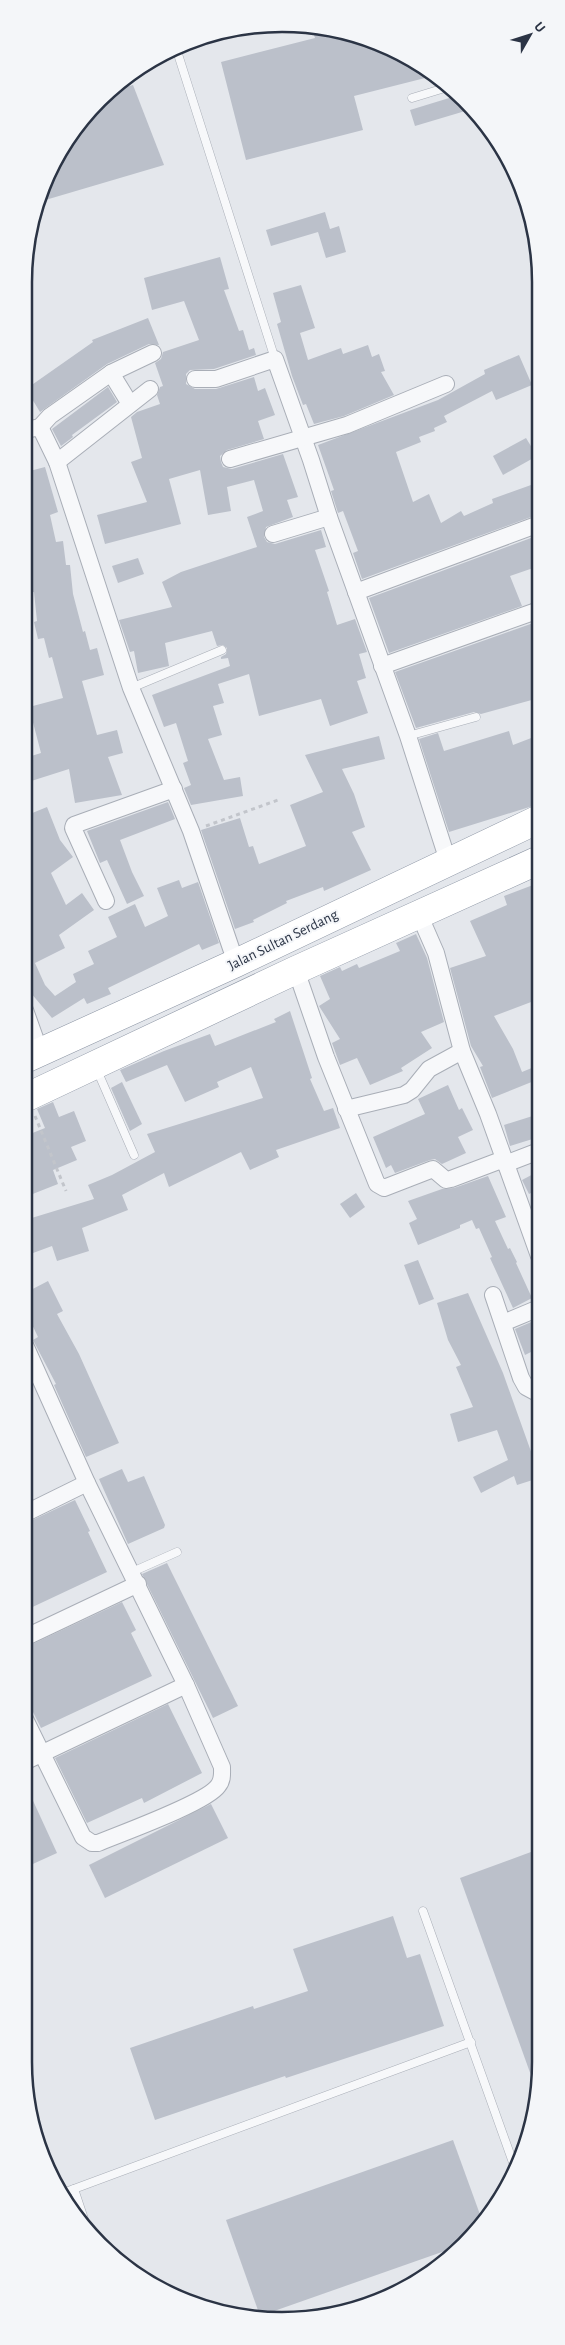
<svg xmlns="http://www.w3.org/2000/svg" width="565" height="2345" font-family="'Alegreya Sans',sans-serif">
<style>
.building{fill:#bbc0ca}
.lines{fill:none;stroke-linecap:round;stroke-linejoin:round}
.lane-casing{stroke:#a9aeb7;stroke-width:9}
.street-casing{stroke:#a9aeb7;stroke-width:18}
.highway-casing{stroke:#8b94a3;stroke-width:29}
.path{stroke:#c2c5cb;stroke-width:3;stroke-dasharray:4 4;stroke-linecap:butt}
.lane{stroke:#f7f8fa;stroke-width:8}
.street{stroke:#f7f8fa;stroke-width:16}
.highway{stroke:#fff;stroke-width:28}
.labels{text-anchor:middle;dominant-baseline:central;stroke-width:4;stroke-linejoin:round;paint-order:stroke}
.street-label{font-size:15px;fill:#2b3445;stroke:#f4f6f9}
.rim{fill:none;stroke:#2b3445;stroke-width:2.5}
</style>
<rect width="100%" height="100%" fill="#e4e7ec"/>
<g class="building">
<path d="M311 26H317L397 51 433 76 354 96 363 130 246 160 221 62 315 38Z"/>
<path d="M133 85 164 165 42 201 59 153 114 90Z"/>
<path d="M459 95 472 109 415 126 410 110Z"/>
<path d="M325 212 330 229 339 226 346 252 326 258 318 232 271 246 266 230Z"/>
<path d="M220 257 229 289 224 290 239 331 243 330 249 350 254 348 256 355 214 369 190 370 186 374V384L195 389H216L254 377 258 391 265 388 275 415 258 421 264 439 227 450 220 456 221 462 223 467 232 469 283 454 298 497 287 500 293 517 266 527 264 537 267 542 275 544 321 530 326 547 315 550 329 591 327 592 337 625 355 619 367 652 359 654 366 678 357 681 368 713 330 726 321 699 259 716 249 674 218 684 224 703 213 706 222 735 208 739 224 780 240 777 243 796 191 805 184 788 191 785 183 763 188 761 176 723 164 727 152 695 230 666 228 658 221 659V657L226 654 227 648 223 645 217 646 212 631 165 643 169 666 138 673 134 651 130 652 119 620 172 607 162 582 181 572 257 547 247 517 263 511 254 480 227 487 231 511 208 515 200 470 169 479 181 524 105 544 97 515 147 502 131 462 142 458 131 417 137 412 160 404 157 395 160 387 163 386 155 363 161 359 163 352 199 340 184 301 152 310 144 278Z"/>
<path d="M301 285 315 328 300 333 308 360 341 348 343 354 368 345 372 357 379 354 385 371 381 372 394 395 344 416 314 424 306 404 303 405 292 376 277 324 281 322 273 293Z"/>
<path d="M148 318 159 345 149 344 107 364 40 412 26 389 93 342 92 340Z"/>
<path d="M519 355 532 385 496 400 492 391 444 416 447 422 434 428 435 431 419 437 421 442 396 452 413 502 429 494 441 523 461 511 464 516 493 503 492 499 531 485 539 507V514L362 579 353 553 358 551 343 511 338 513 331 491 334 490 318 445 438 400 485 374 484 370Z"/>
<path d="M108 387 117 402 72 435 73 437 61 446 52 429Z"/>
<path d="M526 438 537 456 503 475 493 456Z"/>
<path d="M45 467 58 512 50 515 56 542 63 541 66 565H70L73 594 83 632 85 631 90 650 97 648 104 675 82 681 97 735 117 730 123 753 108 757 122 795 75 803 69 769 25 783V758L41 753 29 707 63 698 52 657 49 658 44 638 38 639 34 622 37 621 34 592 26 593V472Z"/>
<path d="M539 535V566L510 576 522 606 389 653 369 598Z"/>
<path d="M138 558 144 574 118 583 112 566Z"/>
<path d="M539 621V698L481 714 474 712 416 728 395 672Z"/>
<path d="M509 731 513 745 539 735V804L449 832 419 739 438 733 444 751Z"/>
<path d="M379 736 385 759 342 769 354 794 365 827 352 832 371 870 324 891 323 887 286 901 287 903 253 920 254 922 235 929 201 830 240 818 249 847 253 846 259 864 306 846 290 805 323 792 305 755Z"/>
<path d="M168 802 175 819 120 840 132 872 144 896 127 904 107 860 100 863 87 831Z"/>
<path d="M47 807 60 840 73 857 51 873 66 905 82 893 94 910 59 935 65 948 35 963 45 985 55 996 76 982 73 974 94 964 88 951 117 937 108 917 135 904 145 927 168 916 157 888 179 880 182 888 198 882 219 943 202 950 199 944 108 988 111 994 87 1004 84 998 52 1018 25 986V816Z"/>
<path d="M533 885 539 899V999L494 1016 513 1049 522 1072 539 1065V1079L492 1098 480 1067 483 1066 471 1046 450 968 486 956 470 921 507 905 504 896Z"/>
<path d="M416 934 427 958 444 1022 421 1032 432 1048 401 1068 403 1071 370 1085 357 1058 340 1065 332 1043 340 1039 319 1006 330 999 320 976 340 967 342 971 357 964 359 968 400 951 396 943Z"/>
<path d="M290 1011 312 1078 310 1079 324 1111 333 1108 340 1128 276 1150 279 1157 250 1170 241 1152 169 1187 164 1173 122 1195 128 1210 82 1228 89 1251 57 1261 52 1246 25 1256V1220L94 1199 88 1185 112 1175 155 1152 147 1134 263 1098 251 1067 217 1082 219 1087 185 1102 167 1065 126 1082 120 1070 164 1051 210 1034 215 1046 276 1022 274 1019Z"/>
<path d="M122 1082 142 1124 130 1131 111 1088Z"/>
<path d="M448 1085 459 1110 462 1108 473 1130 458 1137 466 1153 442 1164 435 1159 430 1160 395 1173 391 1165 386 1168 373 1137 425 1114 418 1099Z"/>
<path d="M53 1102 59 1117 74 1111 86 1141 71 1147 77 1160 53 1170 58 1184 25 1197V1136L45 1128 37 1109Z"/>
<path d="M539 1114V1137L510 1146 504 1125Z"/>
<path d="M539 1171V1189L529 1194 522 1180Z"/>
<path d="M488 1176 506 1217 495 1221 508 1249 510 1248 517 1262 516 1263 532 1298 513 1308 490 1258 492 1257 479 1228 476 1229 472 1220 460 1225V1228L418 1245 409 1223 417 1219 408 1201 442 1189 454 1188Z"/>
<path d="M356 1193 365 1207 350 1218 340 1204Z"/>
<path d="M418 1260 434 1299 419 1305 404 1265Z"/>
<path d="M48 1281 63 1311 57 1314 79 1354 119 1443 86 1457 54 1385 56 1384 33 1340 38 1337 25 1310V1293Z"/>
<path d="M468 1293 503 1373 539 1474V1478L517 1485 514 1476 481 1493 473 1477 508 1460 497 1430 458 1442 450 1414 473 1407 456 1367 461 1365 448 1340 437 1303Z"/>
<path d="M536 1320 539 1326V1348L525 1355 515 1329Z"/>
<path d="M122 1469 128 1482 144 1476 165 1525 164 1528 128 1544 99 1479Z"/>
<path d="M75 1500 90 1531 88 1532 107 1572 24 1611V1524Z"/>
<path d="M167 1563 238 1706 213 1718 142 1574Z"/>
<path d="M122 1602 136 1630 131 1633 152 1676 41 1728 33 1712 24 1707V1648Z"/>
<path d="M168 1704 202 1773 144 1803 142 1798 87 1823 55 1758Z"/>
<path d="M24 1781 57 1853 24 1868Z"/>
<path d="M211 1804 228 1838 105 1898 89 1865Z"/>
<path d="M539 1849V2092H537L460 1878Z"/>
<path d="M393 1916 407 1958 420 1954 444 2026 286 2078 285 2076 155 2120 130 2048 253 2006 254 2009 308 1991 293 1949Z"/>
<path d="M453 2140 482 2220 459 2246 260 2316 226 2220Z"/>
</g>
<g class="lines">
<defs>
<g id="lane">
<path d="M177 51 275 359"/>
<path d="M412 98 448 87"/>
<path d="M131 688 222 650"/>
<path d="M408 736 476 717"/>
<path d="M97 1070 134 1155"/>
<path d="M132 1572 177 1552"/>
<path d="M423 1911 515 2168"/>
<path d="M74 2189 89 2234"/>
<path d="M63 2193 471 2042"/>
<path d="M345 2310 394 2292"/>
</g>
<g id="street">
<path d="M111 373 130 404"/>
<path d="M195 379H216L275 359 311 460 329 517 408 736 448 861"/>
<path d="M40 427 50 416 111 373 153 353"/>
<path d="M26 430 40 427 57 462 131 688 191 831 236 963"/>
<path d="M230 459 347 425 446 384"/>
<path d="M57 462 150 389"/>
<path d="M273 534 329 517"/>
<path d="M356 592 539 524"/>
<path d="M382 666 539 610"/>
<path d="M106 901 73 828 74 825 174 789"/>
<path d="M419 914 436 953 462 1051 488 1114 539 1256"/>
<path d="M296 970 326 1057 377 1184 384 1188 433 1169 446 1180 451 1179 504 1159"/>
<path d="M25 1010 40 1052"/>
<path d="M346 1109 404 1095 412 1090 429 1069 462 1051"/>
<path d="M505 1164 539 1151"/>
<path d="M493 1295 521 1378 526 1387 539 1394"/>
<path d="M503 1323 539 1308"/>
<path d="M24 1514 87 1483"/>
<path d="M24 1638 138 1584"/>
<path d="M24 1717 83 1837 92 1843H98C122 1833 206 1803 218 1786 223 1780 222 1774 222 1767L186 1685 87 1483 25 1345"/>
<path d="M24 1762 186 1685"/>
</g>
<g id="highway">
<path d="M25 1059 236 963 539 819"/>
<path d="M25 1098 296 970 539 860"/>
</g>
</defs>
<use href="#lane" class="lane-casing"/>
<use href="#street" class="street-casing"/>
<use href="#highway" class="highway-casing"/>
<g class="path">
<path d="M206 826 278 800"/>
<path d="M35 1116 66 1191"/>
</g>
<use href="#lane" class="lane"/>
<use href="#street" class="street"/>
<use href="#highway" class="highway"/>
</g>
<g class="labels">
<g class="street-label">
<text transform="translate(283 940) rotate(-26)">Jalan Sultan Serdang</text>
</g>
</g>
<path d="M0 0H565V2345H0ZM282 32H282A250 250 0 0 1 532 282V2062A250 250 0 0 1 282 2312H282A250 250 0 0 1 32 2062V282A250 250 0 0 1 282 32Z" fill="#f4f6f9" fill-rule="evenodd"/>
<path class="rim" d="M282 32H282A250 250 0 0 1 532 282V2062A250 250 0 0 1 282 2312H282A250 250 0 0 1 32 2062V282A250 250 0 0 1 282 32Z"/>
<g transform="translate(530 35) rotate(51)" stroke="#f4f6f9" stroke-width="4" paint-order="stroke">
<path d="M0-4L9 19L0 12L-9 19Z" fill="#2b3445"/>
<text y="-8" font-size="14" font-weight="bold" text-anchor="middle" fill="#2b3445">U</text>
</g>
</svg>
